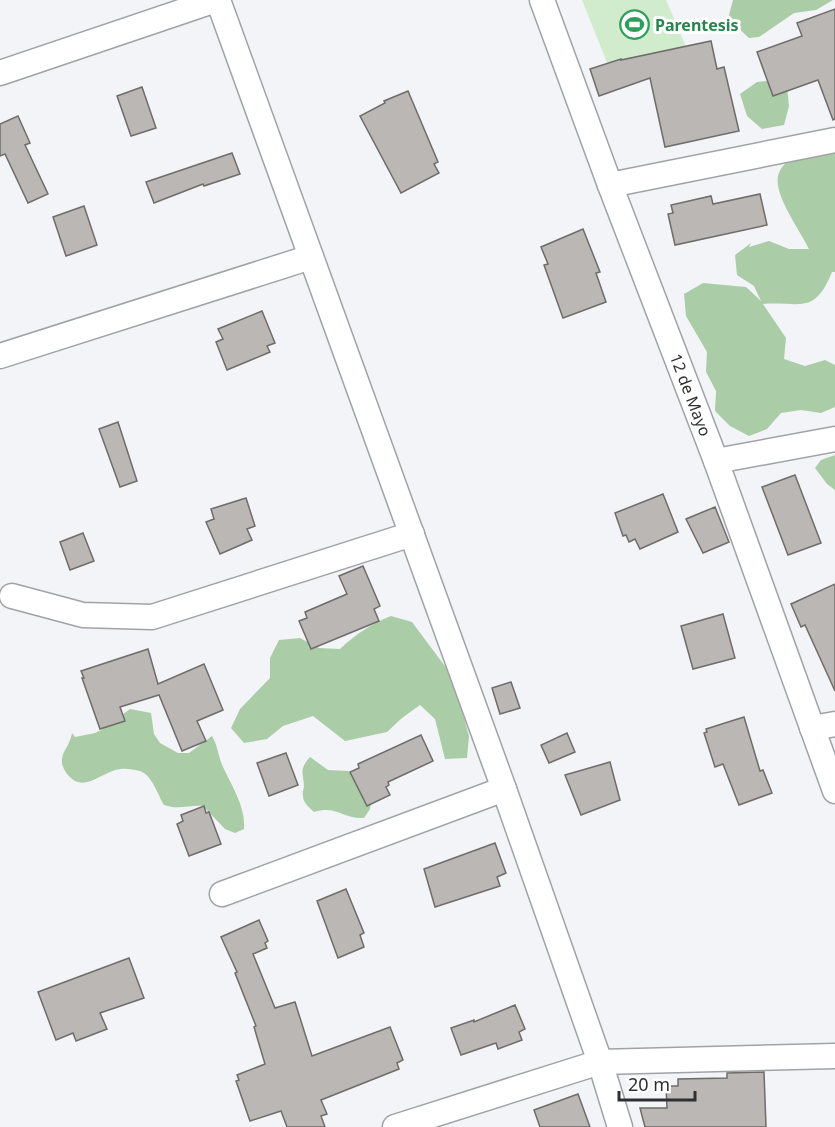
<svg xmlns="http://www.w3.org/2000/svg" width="835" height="1127" font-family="'Noto Sans',sans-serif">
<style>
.green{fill:#d0eccd}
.forest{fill:#aacca7}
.building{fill:#bab7b5;stroke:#6f6c6a;stroke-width:1.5}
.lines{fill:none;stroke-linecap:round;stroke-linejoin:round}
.street-casing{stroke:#a0a3a5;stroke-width:27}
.street{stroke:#fff;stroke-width:24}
.labels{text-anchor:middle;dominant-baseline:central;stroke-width:6;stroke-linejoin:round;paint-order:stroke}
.leisure-label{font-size:16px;font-weight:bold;fill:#27864d;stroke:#fff;text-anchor:start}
.street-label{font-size:16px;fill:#2f3031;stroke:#fff}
</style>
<rect width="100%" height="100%" fill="#f2f4f7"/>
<path class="green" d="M582 0H666L687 49 612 75Z"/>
<g class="forest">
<path d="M733 0H833L816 10 794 13 759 37 749 38 734 24 729 15Z"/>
<path d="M767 81 787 87 789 106 784 125 762 129 747 116 740 94 757 82Z"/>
<path d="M835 149V272H832C814 316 800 301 763 304L786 338 784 359 805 366 825 360 835 365V407L821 413 801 410 781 413 767 429 749 436 730 426 715 411 716 391 706 372 707 352 686 316 684 294 703 283 746 287 761 301 754 286 737 275 735 255 751 243 749 247 769 241 789 249H809C800 230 771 192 779 173 781 167 787 162 790 157Z"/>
<path d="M835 455V490L827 484 815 468 821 460Z"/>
<path d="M391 616 412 622 450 673 461 693 463 714 469 736 467 758 445 759 435 719 420 705 402 718 387 732 345 741 313 716 283 726 267 739 244 743 231 728 240 709 270 678V658L279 640 300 638 319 648 340 649C356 634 371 624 391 616Z"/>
<path d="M130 709 151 713 154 734 160 743 178 753H189L212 736C218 746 218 756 223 767 232 786 246 808 244 829L235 833 225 829 203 806C189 805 178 810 164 805 158 795 152 775 140 771 135 770 126 768 121 769 103 770 85 794 69 776 65 772 61 765 62 759 63 750 70 745 72 733L75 737 95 733 103 729Z"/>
<path d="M310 757 328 770 348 771 358 776 371 798 370 809 364 818C342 819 337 805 314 812 310 808 303 803 303 796 302 792 304 789 304 786 303 771 299 770 310 757Z"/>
</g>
<g class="building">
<path d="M835 9V119L833 120 818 80 773 96 757 52 802 36 797 23Z"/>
<path d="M711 41 717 69 724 67 739 131 665 147 650 78 599 96 590 69 621 59V60Z"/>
<path d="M142 87 156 128 131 136 117 96Z"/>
<path d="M408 91 438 162 434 164 439 173 401 193 360 116 385 103 384 101Z"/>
<path d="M18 116 30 143 25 145 48 194 28 203 5 154 0 156V124Z"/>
<path d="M232 153 240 174 204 186 203 184 154 203 146 182Z"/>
<path d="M760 194 767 225 675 245 668 214 673 213 671 205 711 196 713 204Z"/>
<path d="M84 206 97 245 66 256 53 217Z"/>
<path d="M583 229 600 272 596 273 606 302 563 318 544 265 548 264 541 247Z"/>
<path d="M262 311 275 343 267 346 270 352 227 370 216 342 223 339 218 329Z"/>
<path d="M118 422 137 481 120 487 99 429Z"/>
<path d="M795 475 821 543 788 555 762 487Z"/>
<path d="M663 494 678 532 640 549 635 539 629 542 626 535 623 536 615 513Z"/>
<path d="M246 498 255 526 247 529 252 540 220 554 206 522 214 519 211 509Z"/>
<path d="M715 507 729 542 703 553 686 519Z"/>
<path d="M83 533 94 561 70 570 60 542Z"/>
<path d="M363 566 380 606 374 609 379 621 311 649 299 621 307 618 305 612 347 594 339 576Z"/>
<path d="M835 584V691L805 625 801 627 791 604Z"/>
<path d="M723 614 735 658 693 669 681 626Z"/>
<path d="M148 649 158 684 204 664 223 710 197 721 206 741 182 751 159 695 120 707 125 721 100 729 82 678H84L81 671Z"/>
<path d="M511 682 520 708 500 714 492 688Z"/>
<path d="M744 717 760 771 763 770 772 793 739 805 723 764 715 767 704 733 707 732 706 729Z"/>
<path d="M567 733 575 752 549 763 541 745Z"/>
<path d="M421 735 433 761 388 782 389 785 386 787 390 795 367 806 350 772 359 768 358 764Z"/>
<path d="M286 753 298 785 269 796 257 763Z"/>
<path d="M610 762 620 800 581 815 565 775Z"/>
<path d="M204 806 206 813 209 812 221 844 189 856 177 824 183 821 181 815Z"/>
<path d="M495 843 506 873 497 877 500 886 435 907 424 869Z"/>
<path d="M346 889 364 933 360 935 364 947 338 958 317 901Z"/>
<path d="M259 920 268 941 265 943 267 948 253 954 275 1008 295 1002 312 1056 390 1027 403 1060 397 1063 399 1069 321 1100 327 1114 321 1116 325 1127H287L281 1111 250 1121 236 1081 239 1080 237 1075 265 1064 254 1027 256 1026 235 973 237 972 221 937Z"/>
<path d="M129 958 144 998 100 1013 107 1029 76 1041 73 1033 56 1040 38 992Z"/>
<path d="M515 1005 525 1029 519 1032 522 1040 498 1049 496 1043 461 1055 451 1028 474 1020V1022Z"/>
<path d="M764 1072 766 1127H645L640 1108H667L666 1086H678V1079L727 1078V1073Z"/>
<path d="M578 1094 590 1127H540L534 1110Z"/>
</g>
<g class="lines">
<defs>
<g id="street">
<path d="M218 0 504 789 600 1062 620 1127"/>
<path id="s1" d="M542 0 610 185 716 461 835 791"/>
<path d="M0 73 216 0"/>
<path d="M610 185 835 140"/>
<path d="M0 356 311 257"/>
<path d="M716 461 835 439"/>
<path d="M12 596 83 615 152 617 412 534"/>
<path d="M812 728 835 724"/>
<path d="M222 894 504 789"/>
<path d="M395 1127 600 1062 835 1056"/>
</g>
</defs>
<use href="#street" class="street-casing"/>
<use href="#street" class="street"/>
</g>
<defs>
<symbol id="stadium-ring" viewBox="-11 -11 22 22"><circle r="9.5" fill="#fff" stroke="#2e9e5b" stroke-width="1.5"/><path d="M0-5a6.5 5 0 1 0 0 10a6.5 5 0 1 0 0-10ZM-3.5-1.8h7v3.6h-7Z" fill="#2e9e5b"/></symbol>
</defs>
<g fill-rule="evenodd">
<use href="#stadium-ring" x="618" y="8" width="33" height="33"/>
</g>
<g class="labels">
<g class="leisure-label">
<text x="655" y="25">Parentesis</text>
</g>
<g class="street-label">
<text stroke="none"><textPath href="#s1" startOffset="422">12 de Mayo</textPath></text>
</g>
</g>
<path d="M619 1091v9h76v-9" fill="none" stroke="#2f3031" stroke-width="3"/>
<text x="628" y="1091" font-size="18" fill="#2f3031" stroke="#ffffff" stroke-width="4.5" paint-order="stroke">20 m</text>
</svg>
